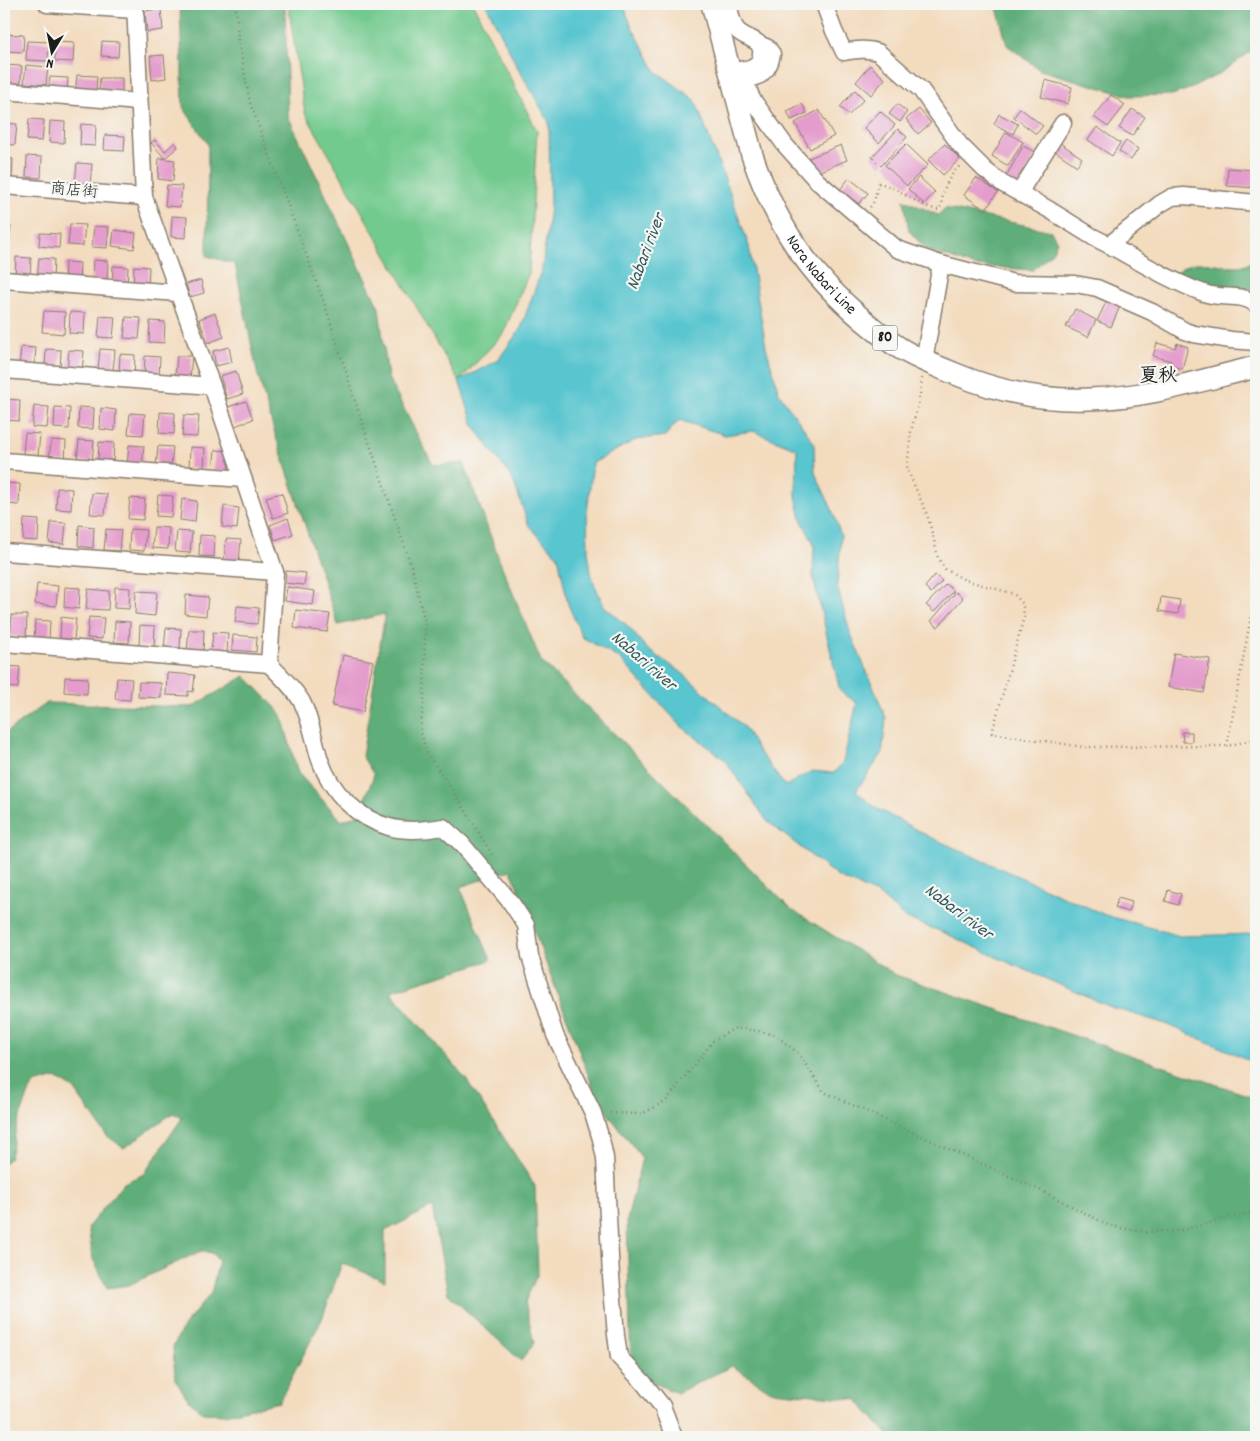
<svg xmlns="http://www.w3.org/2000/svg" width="1260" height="1441" font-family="Dekko,'Klee One',sans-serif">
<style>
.green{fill:#73ca8f;stroke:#487356}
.forest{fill:#5eae7a;stroke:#3d654b}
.water{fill:#58c5cf;stroke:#3a7076;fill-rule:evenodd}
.building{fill:#e49ccc}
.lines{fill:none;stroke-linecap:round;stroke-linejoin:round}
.minor-casing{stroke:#887c6d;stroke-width:19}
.major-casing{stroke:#887c6d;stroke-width:24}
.path{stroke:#887c6d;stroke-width:2.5;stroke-dasharray:1 4;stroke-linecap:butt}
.minor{stroke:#fff;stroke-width:16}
.major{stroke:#fff;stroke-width:21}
.labels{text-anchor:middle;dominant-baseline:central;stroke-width:4.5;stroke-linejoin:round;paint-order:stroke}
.shield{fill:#f6f6f2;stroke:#5d5d5c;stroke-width:1}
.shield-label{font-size:15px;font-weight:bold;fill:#1c1c1c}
.street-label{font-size:16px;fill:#1c1c1c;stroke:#f6f6f2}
.water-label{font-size:18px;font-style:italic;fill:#31575b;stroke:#f6f6f2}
.quarter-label{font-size:19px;font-weight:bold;fill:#1c1c1c;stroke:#f6f6f2}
</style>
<rect width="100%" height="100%" fill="#f6f6f2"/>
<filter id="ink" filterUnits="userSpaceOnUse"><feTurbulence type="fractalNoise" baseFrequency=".02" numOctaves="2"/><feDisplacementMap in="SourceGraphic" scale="10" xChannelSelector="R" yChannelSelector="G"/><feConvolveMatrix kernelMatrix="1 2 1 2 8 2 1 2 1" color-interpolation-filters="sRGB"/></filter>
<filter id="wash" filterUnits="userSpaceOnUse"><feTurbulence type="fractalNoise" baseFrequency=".0096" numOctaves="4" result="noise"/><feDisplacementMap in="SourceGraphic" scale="20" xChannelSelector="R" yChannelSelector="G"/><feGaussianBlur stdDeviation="1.12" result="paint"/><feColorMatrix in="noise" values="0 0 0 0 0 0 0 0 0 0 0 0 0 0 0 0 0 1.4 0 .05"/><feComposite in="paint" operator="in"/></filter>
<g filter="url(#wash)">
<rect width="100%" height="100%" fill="#f3dbbe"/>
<path class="green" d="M288 4H473L537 131 529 273 503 334 459 381 305 113Z"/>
<g class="forest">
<path d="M180 4H285L288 116 379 308 388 378 433 465 464 463 500 562 541 661 791 909 896 975 1256 1098V1437H890L856 1399 771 1391 732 1366 677 1393 631 1373 627 1220 642 1158 598 1101 511 870 460 887 491 960 390 991 466 1079 535 1186 538 1273 525 1302 534 1343 521 1361 448 1294 432 1207 385 1231V1281L342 1263 322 1319 279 1402 225 1414 203 1413 187 1398 175 1379 173 1347 183 1327 211 1293 219 1261 212 1253 201 1251 129 1285 107 1288 93 1259 88 1227 124 1183 144 1174 182 1118 173 1113 124 1148 106 1135 74 1089 56 1078 34 1084 29 1093 17 1125 10 1157 4 1164V810L7 805 4 803V734L47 703 192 707 245 676 281 713 298 773 342 821 359 814 374 775 362 756 385 614 338 625 275 434 257 372 235 264 207 256 208 144 183 107Z"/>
<path d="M996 4H1256V48L1219 74 1192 88 1172 95 1129 96 1040 70 1007 45Z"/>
<path d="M904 200 938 215 945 208 1051 231 1057 241 1053 251 1033 270 974 266 927 250 909 231Z"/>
<path d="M1256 259V297L1206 290 1174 275C1196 253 1213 267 1238 266 1244 266 1251 261 1256 259Z"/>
</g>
<path class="water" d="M486 4H623L632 27 656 71 695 100 732 198 749 246 766 347 779 393 814 443 815 473 831 507 841 536 837 586 850 632 886 718 882 754 856 791 876 808 930 837 1105 915 1180 936 1256 934V1063L1166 1024 1113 1008 996 957 945 933 905 918 879 895 838 877 767 821 724 759 681 726 620 659 582 637 568 604 558 556 529 526 513 480 474 426 459 381 498 360 521 328 542 269 550 207 549 122 517 66ZM679 420 725 435 753 431 797 449 796 496 801 519 814 544 813 576 840 691 857 703 843 762 834 773 812 771 785 786 758 750 744 727 681 672 647 649 628 626 604 606 592 579 588 551 587 512 593 463 635 440 665 436Z"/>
<g id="blocks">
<g class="building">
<path d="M161 9 163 30 147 32 145 11Z"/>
<path d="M4 34 24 35 23 52 4 51Z"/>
<path d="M27 41 49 42 48 61 26 60Z"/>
<path d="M102 41 119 42 118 57 101 56Z"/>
<path d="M55 42 74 43 73 62 55 61Z"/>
<path d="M164 55 166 78 152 80 150 56Z"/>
<path d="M4 65 22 66 20 90 4 89Z"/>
<path d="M26 65 48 67 46 85 24 83Z"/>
<path d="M870 65 885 79 871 95 856 82Z"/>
<path d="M77 75 97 76 96 95 75 94Z"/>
<path d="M50 77 68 78 67 92 48 91Z"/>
<path d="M100 78H122V96L99 95Z"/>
<path d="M1045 80 1072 87 1068 104 1041 97Z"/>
<path d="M855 90 864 99 849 115 840 107Z"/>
<path d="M1111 95 1125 105 1108 127 1094 117Z"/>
<path d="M802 104 807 113 791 120 787 111Z"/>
<path d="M897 104 907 112 900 122 889 114Z"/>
<path d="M1020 108 1043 126 1036 134 1014 117Z"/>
<path d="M919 109 931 123 918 134 906 119Z"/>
<path d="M1132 109 1145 117 1132 136 1119 128Z"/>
<path d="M819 110 834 136 810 149 795 123Z"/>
<path d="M880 111 895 125 879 143 864 128Z"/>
<path d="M999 114 1018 124 1013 134 994 124Z"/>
<path d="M29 119 44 120 42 141 27 140Z"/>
<path d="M50 121 65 122 64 143 49 142Z"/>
<path d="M4 123 17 124 15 145 4 144Z"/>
<path d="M81 124 96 125 95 146 80 145Z"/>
<path d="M1097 127 1120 143 1112 156 1088 140Z"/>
<path d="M898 129 907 137 881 166 872 157Z"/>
<path d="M1006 132 1023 142 1008 166 992 156Z"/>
<path d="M105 135 125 136 124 151 104 150Z"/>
<path d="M155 140 165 151 175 142 178 147 165 158 151 143Z"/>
<path d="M1057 141 1082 158 1077 166 1052 149Z"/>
<path d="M1126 141 1138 149 1131 160 1119 151Z"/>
<path d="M906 144 928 165 907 186 885 165Z"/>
<path d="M945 144 960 159 943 175 928 160Z"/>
<path d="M841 145 847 160 815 173 809 158Z"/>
<path d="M1023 146 1037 153 1018 186 1005 178Z"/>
<path d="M27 156 42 157 41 178 26 177Z"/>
<path d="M4 158 13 159 12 180 4 179Z"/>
<path d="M159 158 175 160 173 181 158 179Z"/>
<path d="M77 163 92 164 90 185 75 184Z"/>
<path d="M1228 168 1256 170V188L1227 186Z"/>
<path d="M919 177 935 192 924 204 908 189Z"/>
<path d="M849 178 868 193 859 204 840 190Z"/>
<path d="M976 178 998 192 985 210 964 195Z"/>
<path d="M167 185 182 186 180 207 165 206Z"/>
<path d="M172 216 187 217 186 238 171 237Z"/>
<path d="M70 224 85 225 83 246 68 245Z"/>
<path d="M4 225 11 226 9 242 4 241Z"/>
<path d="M94 226 109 227 107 248 92 247Z"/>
<path d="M114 230 136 233 134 249 112 246Z"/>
<path d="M40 233 60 234 59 248 39 246Z"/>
<path d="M16 257 31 258 30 279 15 278Z"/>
<path d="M39 258 54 259 53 280 37 279Z"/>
<path d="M93 260 108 261 107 282 92 281Z"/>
<path d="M65 262 80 263 79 284 64 283Z"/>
<path d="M113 266 128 267 127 288 112 287Z"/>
<path d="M134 266 149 267 148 288 133 287Z"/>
<path d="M201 280 204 293 190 297 186 284Z"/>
<path d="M1108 298 1121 304 1111 327 1097 321Z"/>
<path d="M1075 309 1096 320 1088 337 1066 327Z"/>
<path d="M44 311 65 312 64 334 42 332Z"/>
<path d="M70 312 85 313 84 334 69 333Z"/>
<path d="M215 313 224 337 208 343 199 319Z"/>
<path d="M100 316 115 317 113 338 98 337Z"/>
<path d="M126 317 141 318 139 339 124 338Z"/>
<path d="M150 321 165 322 164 343 149 342Z"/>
<path d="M1157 343 1175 348 1177 343 1188 347 1182 369 1170 365 1171 361 1153 356Z"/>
<path d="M21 347 36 348 34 369 19 368Z"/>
<path d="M229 347 232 362 216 366 213 351Z"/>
<path d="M46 349 61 350 60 371 45 370Z"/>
<path d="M100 349 115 350 113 371 98 370Z"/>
<path d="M69 350 84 351 82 372 67 371Z"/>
<path d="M120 354 135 355 134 376 119 375Z"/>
<path d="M145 356 160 357 159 378 144 377Z"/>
<path d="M177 356H192L190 377H175Z"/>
<path d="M236 371 243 394 227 399 220 376Z"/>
<path d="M5 399 20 400 19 421 4 420Z"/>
<path d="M246 401 253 419 235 426 228 407Z"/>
<path d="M34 406 49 407 47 428 32 427Z"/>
<path d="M55 407 70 408 69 429 54 428Z"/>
<path d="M79 407 94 408 93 429 78 428Z"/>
<path d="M101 408 116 410 115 431 100 429Z"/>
<path d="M160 412 175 413 174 434 159 433Z"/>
<path d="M130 413 145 414 143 435 128 434Z"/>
<path d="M184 415 199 416 197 437 182 436Z"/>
<path d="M25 433 40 434 38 455 23 454Z"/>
<path d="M51 440 66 441 65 462 49 461Z"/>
<path d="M79 440 94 441 92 462 77 461Z"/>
<path d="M99 442 114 443 113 464 98 463Z"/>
<path d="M129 445 144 446 142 467 127 466Z"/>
<path d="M158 446 173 447 171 468 156 467Z"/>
<path d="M190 447 205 448 204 469 189 468Z"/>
<path d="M215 450 230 451 228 472 213 471Z"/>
<path d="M5 483 20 484 19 505 4 504Z"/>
<path d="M57 488 72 489 71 510 56 509Z"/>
<path d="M92 493 107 494 105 515 90 514Z"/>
<path d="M282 493 288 513 273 518 266 497Z"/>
<path d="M158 495 173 496 171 517 156 516Z"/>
<path d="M130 498 145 499 143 520 128 519Z"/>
<path d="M182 499 197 501 195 522 180 520Z"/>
<path d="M224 506 239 508 237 529 222 527Z"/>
<path d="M288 518 293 534 275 540 270 525Z"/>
<path d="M24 519 39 520 38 541 23 540Z"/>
<path d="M51 522 66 523 64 544 49 543Z"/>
<path d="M79 525 94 527 93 548 78 546Z"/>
<path d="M154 527 169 528 168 549 152 548Z"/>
<path d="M106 529 121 530 119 551 104 550Z"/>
<path d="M130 529 146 530 144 551 129 550Z"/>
<path d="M177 531 192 532 190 553 175 552Z"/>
<path d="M200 535 215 536 214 557 199 556Z"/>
<path d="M226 539 241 540 239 561 224 560Z"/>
<path d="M286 571 306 573 304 585 285 583Z"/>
<path d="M935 575 942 581 931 593 925 587Z"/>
<path d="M37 584 58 586 56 606 35 604Z"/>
<path d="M946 584 954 591 934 612 926 605Z"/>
<path d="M65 587 80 588 79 609 64 607Z"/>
<path d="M115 587 130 588 129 609 114 608Z"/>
<path d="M287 587 315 591 313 605 285 601Z"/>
<path d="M88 589 109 591 108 610 86 609Z"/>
<path d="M136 591 157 592 155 616 135 614Z"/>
<path d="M956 592 963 598 938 627 931 621Z"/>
<path d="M186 595 208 597 206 616 185 614Z"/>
<path d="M1161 597 1180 600 1178 614 1159 611Z"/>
<path d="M237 606 259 608 257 624 235 622Z"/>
<path d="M296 610 330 614 327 632 294 628Z"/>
<path d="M12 615H27L26 637 10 636Z"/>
<path d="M61 617 76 619 74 640 60 638Z"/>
<path d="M89 617 104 618 102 639 87 638Z"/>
<path d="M35 620 50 621 49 642 34 641Z"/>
<path d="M115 621 130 622 129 643 114 642Z"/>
<path d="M140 625 155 626 154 647 139 646Z"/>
<path d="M166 628 181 629 180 650 164 649Z"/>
<path d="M189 630H204L203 652 187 651Z"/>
<path d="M213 632 228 633 227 654 211 653Z"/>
<path d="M233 635 257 637 256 652 232 650Z"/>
<path d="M1174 653 1210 659 1204 693 1168 687Z"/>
<path d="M343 655 373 661 363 712 332 706Z"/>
<path d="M5 666 20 667 18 688 4 687Z"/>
<path d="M167 673 195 675 193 692 188 691V696L166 695Z"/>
<path d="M65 677 88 678 87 694 64 692Z"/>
<path d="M117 678 132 679 130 700 115 699Z"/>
<path d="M139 682 161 683V698L138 697Z"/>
<path d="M1182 732H1192V742H1183Z"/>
<path d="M1168 890 1181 894 1178 905 1165 901Z"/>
<path d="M1118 898 1132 902 1129 912 1115 908Z"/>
</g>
</g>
</g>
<g filter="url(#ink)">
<use href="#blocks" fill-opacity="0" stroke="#887c6d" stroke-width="1"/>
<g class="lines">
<defs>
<g id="minor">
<path d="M47 4 135 10"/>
<path d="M135 4 144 197 212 386 275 572 269 664"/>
<path d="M729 4C730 13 731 23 737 30 742 36 752 38 758 43 760 46 762 50 761 54 761 70 741 70 730 71"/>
<path d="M824 4 834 31 844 52C856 50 866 48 878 52L921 90 960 145 985 170 1003 184 1048 209 1093 237 1109 245 1160 204 1172 197 1184 196 1256 203"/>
<path d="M759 44 768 48 772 54 770 62 767 68 760 75 750 79 747 82V86L752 99 785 145 817 181 897 249 941 264 1014 283 1075 284 1097 288 1152 312 1185 331 1194 334 1231 340 1256 342"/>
<path d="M4 91 139 102"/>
<path d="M4 186 144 197"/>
<path d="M1021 194 1024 185 1063 123"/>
<path d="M1109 245C1140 262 1171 281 1204 293 1223 300 1240 292 1256 304"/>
<path d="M4 280 178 293"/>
<path d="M924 361 941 264"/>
<path d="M4 370 212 386"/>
<path d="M4 461 243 479"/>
<path d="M4 552 275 572"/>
<path d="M4 643 269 664C280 675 294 688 302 702 311 720 314 741 320 760 331 792 357 818 389 827 407 832 426 830 443 827L462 844 512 904 526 925 530 956 555 1035 593 1113 601 1139 605 1158 611 1276 616 1335 619 1357 643 1382 662 1406 674 1437"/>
</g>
<g id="major">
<path id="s1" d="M712 4 752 155C775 223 808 273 862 319 874 329 885 339 898 347 915 358 934 365 953 373 996 391 1042 401 1089 399 1146 398 1202 380 1256 367"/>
</g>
</defs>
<use href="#minor" class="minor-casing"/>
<use href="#major" class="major-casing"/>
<g class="path">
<path d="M236 4 238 39 250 103 325 305 356 404 412 568 425 623 424 700 420 730 427 753 461 803 493 856"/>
<path d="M870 207C878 198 874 192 879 183 900 188 917 206 939 210 943 204 942 201 943 194 946 182 952 173 961 165"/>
<path d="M922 378 919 401 911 431 907 469 927 514 934 540 938 558 945 569 965 580 1014 594 1023 604 1024 617 992 733 1084 747 1227 746 1256 739"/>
<path d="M1227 746 1256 589"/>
<path d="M610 1113 642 1114 666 1101 713 1041 735 1028 758 1031 775 1035 798 1053 824 1092 1044 1192 1110 1226 1145 1232 1178 1231 1256 1211"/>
</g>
<use href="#minor" class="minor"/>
<use href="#major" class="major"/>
</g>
</g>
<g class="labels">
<rect class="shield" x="872.5" y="325.5" width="25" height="25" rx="4"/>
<g class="shield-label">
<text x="885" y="338">80</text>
</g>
<g class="street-label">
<text transform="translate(74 191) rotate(5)">商店街</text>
<text stroke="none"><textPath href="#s1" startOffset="296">Nara Nabari Line</textPath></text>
</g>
<g class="water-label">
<text transform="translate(647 252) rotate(-69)">Nabari river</text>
<text transform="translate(643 662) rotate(41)">Nabari river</text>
<text transform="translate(958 913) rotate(37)">Nabari river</text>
</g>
<g class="quarter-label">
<text x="1158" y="377">夏秋</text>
</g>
</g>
<rect width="1260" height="1441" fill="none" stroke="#f6f6f2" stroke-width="20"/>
<g transform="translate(52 52) rotate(190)" stroke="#f6f6f2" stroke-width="4" paint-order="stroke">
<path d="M0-4L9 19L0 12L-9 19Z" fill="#1c1c1c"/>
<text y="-8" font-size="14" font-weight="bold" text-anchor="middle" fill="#1c1c1c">N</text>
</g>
</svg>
